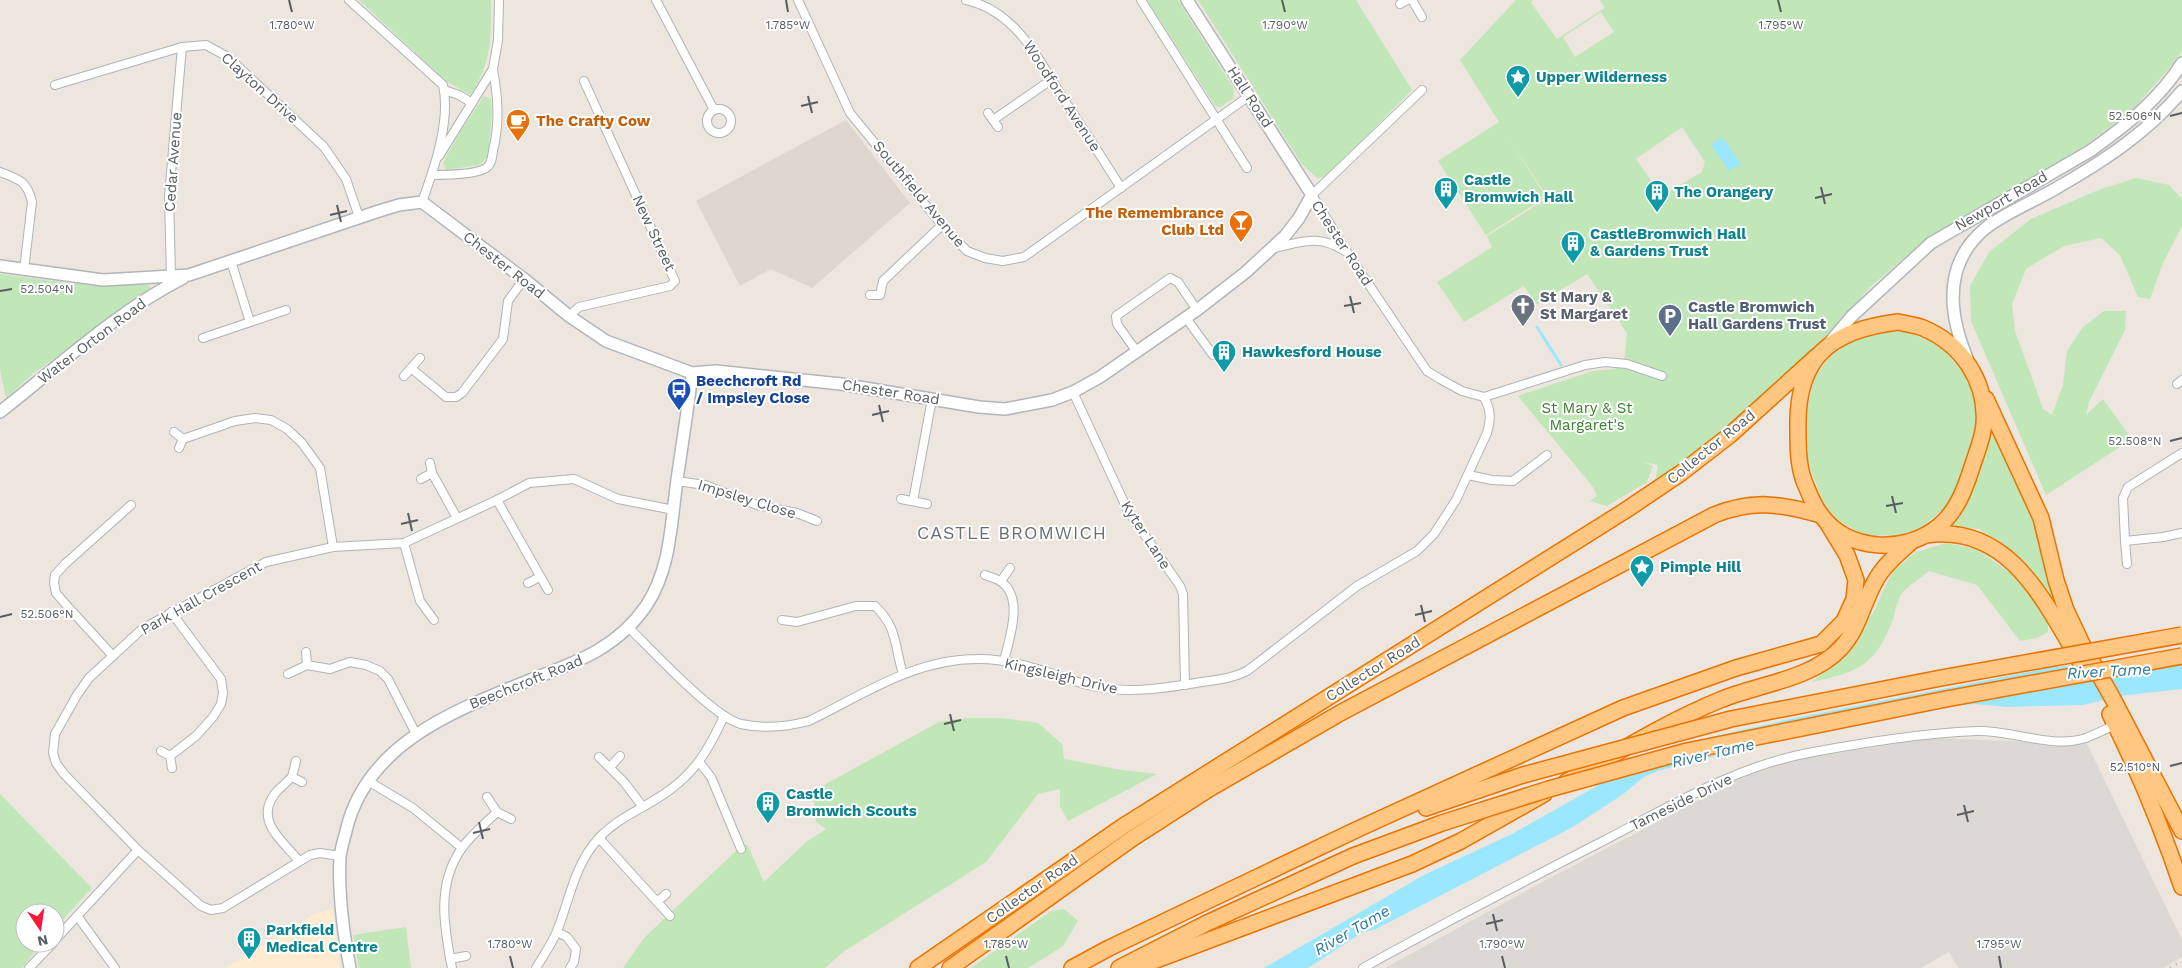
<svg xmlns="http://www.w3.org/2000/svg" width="2182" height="968" font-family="'Work Sans',sans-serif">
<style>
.commercial{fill:#ffebd0}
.industrial{fill:#dcd8d3}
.education{fill:#ded7cf}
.green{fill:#c1e6b8;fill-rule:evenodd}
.water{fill:#9be7ff}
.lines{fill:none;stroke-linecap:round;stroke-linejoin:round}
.stream{stroke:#9be7ff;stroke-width:3}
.street-casing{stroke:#afb4b7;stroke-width:10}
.secondary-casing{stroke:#b0b6bb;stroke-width:14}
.highway-casing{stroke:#ea7300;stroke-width:18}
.street{stroke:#fff;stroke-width:8}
.secondary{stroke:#fff;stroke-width:11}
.highway{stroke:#ffc782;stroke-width:15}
.rail{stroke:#b0b1b2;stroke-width:3;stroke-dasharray:1 6;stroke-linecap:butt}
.highway-bridge-casing{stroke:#ea7300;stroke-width:18;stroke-linecap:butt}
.highway-bridge{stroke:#ffc782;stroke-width:15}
.ticks{fill:none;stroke:#575d61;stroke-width:2}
.labels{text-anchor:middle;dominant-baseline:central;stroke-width:4;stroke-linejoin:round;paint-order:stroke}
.culture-label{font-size:15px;font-weight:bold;fill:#0d838f;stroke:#fff;text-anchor:start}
.street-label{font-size:15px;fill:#575d61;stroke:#fff}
.food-label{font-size:15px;font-weight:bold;fill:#c56008;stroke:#fff;text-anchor:start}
.worship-label{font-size:15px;font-weight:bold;fill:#5b616d;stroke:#fff;text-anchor:start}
.service-label{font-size:15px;font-weight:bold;fill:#4e5e75;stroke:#fff;text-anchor:start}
.transit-label{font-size:15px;font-weight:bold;fill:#164399;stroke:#fff;text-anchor:start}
.park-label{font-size:15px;fill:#3a822e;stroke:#fff}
.water-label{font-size:16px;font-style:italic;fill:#2e789b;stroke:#fff}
.quarter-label{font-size:18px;letter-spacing:1px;fill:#686f73;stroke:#fff}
.ticks-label{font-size:12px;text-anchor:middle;fill:#575d61;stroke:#fff;stroke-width:4;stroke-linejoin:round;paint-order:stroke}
</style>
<rect width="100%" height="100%" fill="#ece6de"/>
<path class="commercial" d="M333 909 340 968H225L316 913Z"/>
<path class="industrial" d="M1931 738 2087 744 2182 940V957L2163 968H1958L1949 952 1921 968H1385L1546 880 1705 797 1735 784 1733 780 1744 775 1777 763Z"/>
<path class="education" d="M846 120 910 203 812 288 771 269 740 286 696 201Z"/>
<g class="green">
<path d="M359 0H491C491 38 492 61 471 95L446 81Z"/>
<path d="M1147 0H1178L1234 89 1233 99 1220 107 1215 106Z"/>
<path d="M1198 0H1356L1412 90 1336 167 1325 177 1317 178 1301 163Z"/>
<path d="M1516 0H1533L1531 3 1557 39 1605 8 1600 0H2182V51L2167 71 2133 109 2086 145 1926 239 1869 288 1824 340 1703 451 1655 482 1658 465 1643 462 1653 466 1647 482 1607 506 1590 501 1597 496 1593 487 1518 396 1593 371 1615 369 1625 356 1627 333 1587 274 1536 305 1524 286 1464 322 1437 282 1492 247 1487 236 1548 198 1504 131 1546 197 1486 235 1438 161 1499 122 1460 60ZM1601 12 1614 32 1575 57 1563 37ZM1682 127 1705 162 1702 172 1662 196 1636 159Z"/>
<path d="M484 96 491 99 492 113 488 157 479 165 446 170 443 162 462 129Z"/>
<path d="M2136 178 2169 185 2182 199V226L2163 263 2150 299 2138 297 2120 255 2101 238 2064 246 2026 269 2012 304 2015 331 2032 378 2043 409 2052 415 2063 385 2067 351 2083 327 2104 311H2126L2125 330 2089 402 2086 415 2103 399 2132 439 2046 495 1971 321 1970 286 1989 252 2031 219 2101 189Z"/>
<path d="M0 274 75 284 148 285 151 289 34 373 6 398 0 370Z"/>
<path d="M1885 331 1906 332 1940 345 1961 370 1975 395V428L1961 477 1947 506 1921 528 1901 535 1871 536 1858 532 1833 517 1822 499 1808 462 1807 411 1814 378 1831 354 1850 341Z"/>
<path d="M1990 422 2027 506 2041 545 2054 601 2005 545 1979 529 1951 525C1973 496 1980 456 1990 422Z"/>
<path d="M1946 543 1977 549 2010 573 2040 605 2048 622V632L2037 638 2020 641 1977 585 1929 571C1921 578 1909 585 1902 593 1897 600 1895 613 1892 622 1874 667 1857 672 1812 682L1824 672 1872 615 1892 572 1916 552Z"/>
<path d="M966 718H1002L1038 723 1062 744 1064 759 1122 770 1157 774 1068 821 1060 806V789L1038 794 986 862 843 952 825 968H623L644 938 737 850 747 844 764 882 806 842 826 829 816 822 813 791 939 722Z"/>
<path d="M0 794 92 888 55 928V913H25V943H42L22 968H0Z"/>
<path d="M1064 909 1078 921 1063 946 1028 968H971L1051 911Z"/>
<path d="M406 927 411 968H359L353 935Z"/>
</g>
<g class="water">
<path d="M1722 137 1741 164 1729 171 1711 145Z"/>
<path d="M2153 658 2182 659V689L2119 696 2083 705 2006 707 1975 704 1930 708 1760 744 1657 771 1644 777 1622 795 1573 827 1374 930 1363 932 1308 968H1264L1424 875 1512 834 1648 757 1707 738 1795 718 2049 668 2117 660Z"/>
</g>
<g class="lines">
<path class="stream" d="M1537 327 1561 365"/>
<defs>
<g id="street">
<path d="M349 0 443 85C451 121 434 169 422 202"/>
<path d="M656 0 714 110"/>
<path d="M798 0 850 113 942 225 967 251 985 258 1003 261 1024 257 1249 96"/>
<path d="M966 0C1017 11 1040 62 1065 101 1084 130 1103 159 1121 188"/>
<path d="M1141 0 1247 168"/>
<path d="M1412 0 1422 17"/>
<path d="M1400 4 1407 0"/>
<path d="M55 85 182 47 206 45 228 57 324 147 346 179 359 217"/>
<path d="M444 90 459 95 472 103"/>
<path d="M1422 90 1312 195 1347 252 1427 371 1440 379 1462 391 1484 397 1585 365 1605 362 1627 364 1662 376"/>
<circle cx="719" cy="121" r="12"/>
<path d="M988 113 998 127"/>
<path d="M993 120 1051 80"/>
<path d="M439 156 493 69 498 40 499 0"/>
<path d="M0 172C19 179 27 181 32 202L24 270"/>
<path d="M432 175C445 175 475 175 486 168 492 164 492 157 493 151 500 122 498 98 493 69"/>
<path d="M1273 248C1303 242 1318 234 1345 251"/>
<path d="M231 261 250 322"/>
<path d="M171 277 169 196 182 47"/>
<path d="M870 295H880L883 281 942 225"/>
<path d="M569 316 579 307 670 286 675 281 584 81"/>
<path d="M1186 318 1213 355"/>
<path d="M203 338 286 310"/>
<path d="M1137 352 1117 324 1116 316 1170 278 1178 282 1197 310"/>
<path d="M412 369 446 397H456L462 393 503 339 508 301 524 279"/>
<path d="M404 376 420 358"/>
<path d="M2177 384 2182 380"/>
<path d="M1073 392 1128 511 1180 586 1183 594 1185 685"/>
<path d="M174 432 183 439"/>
<path d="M179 448 183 439 235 421 255 418 271 420 287 429 302 443 320 468 333 547"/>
<path d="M430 463 432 473 457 518"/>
<path d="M1468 475 1492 480 1513 481 1547 455"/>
<path d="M421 479 432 473"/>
<path d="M677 481 705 485 757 505 797 513 817 521"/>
<path d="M901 499 927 504"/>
<path d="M497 500 548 590"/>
<path d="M913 501 932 399"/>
<path d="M2125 541 2123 498 2128 487 2182 453"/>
<path d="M404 543 420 601 434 620"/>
<path d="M2127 564 2125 541 2163 537 2182 533"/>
<path d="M985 575C990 577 995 578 1000 581 1025 597 1009 639 1004 661"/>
<path d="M1001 581 1010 568"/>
<path d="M528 583 540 577"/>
<path d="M782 620 797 622 856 606H875C898 628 894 645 903 674"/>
<path d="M628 627C651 649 713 717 741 724 764 729 786 727 809 721 864 694 915 659 977 659 1014 658 1053 675 1088 685 1125 694 1159 689 1196 683 1214 680 1231 679 1247 671L1357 586 1417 551 1434 534 1456 500 1487 433C1491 419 1491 410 1484 397"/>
<path d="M306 652 307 665"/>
<path d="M113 656 69 608 56 593 54 583 55 575 65 564 131 505"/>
<path d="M288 674 307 665 330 669 350 662 366 665 380 671 388 679 416 734"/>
<path d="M161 751 170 756 172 768"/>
<path d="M170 756 196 736 213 717 221 704 223 693 221 679 171 612"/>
<path d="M599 757 624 782 643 807"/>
<path d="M296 761 292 777 302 782"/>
<path d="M699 762 711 777 741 849"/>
<path d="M610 767 620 756"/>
<path d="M292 777C287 781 283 786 278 790 252 819 281 839 299 861"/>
<path d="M368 781 413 808 462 848"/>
<path d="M487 797 497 812 511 819"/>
<path d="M599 838 670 916"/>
<path d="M340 856 320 853 310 855 223 908 211 910 201 906 138 850 64 774 56 763 53 753 55 734 77 695 89 678 142 629 266 562 333 547 404 543 497 500 529 483 574 479 618 499 674 510"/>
<path d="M657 902 666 894"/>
<path d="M78 917 115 968"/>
<path d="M557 932 567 937 576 949 574 962 570 968"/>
<path d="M55 940 138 850"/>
<path d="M450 959 466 956"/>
<path d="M29 968 53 943"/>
<path d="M452 968C444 927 436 884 462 848 471 835 486 823 497 812"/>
<path d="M536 968C543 956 552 944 557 931 570 899 574 865 599 838 619 816 648 807 671 789 697 770 711 745 724 716"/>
<path d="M1363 968C1443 923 1525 881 1607 839 1672 805 1735 767 1808 753 1863 743 1921 733 1977 731 2013 730 2050 749 2086 738 2096 734 2106 729 2115 725"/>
</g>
<g id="secondary">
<path d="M0 266 103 280 189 275 379 211 399 205 422 202 524 279 569 316 606 341 692 373 716 371 841 384 979 407 1005 409 1052 400 1073 392 1100 377 1197 310 1246 272 1285 236 1299 218 1312 195 1187 0"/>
<path d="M1830 342 1852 316 1931 243 2090 151C2125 126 2159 100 2182 63"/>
<path d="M1967 358C1948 312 1943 262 1987 227 2009 211 2037 200 2060 186 2105 160 2148 132 2182 91"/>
<path d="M0 412C59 366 116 312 183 278"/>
<path d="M350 968C343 931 338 894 340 857 341 848 344 839 346 831 367 741 459 709 535 678 579 661 618 647 646 606 671 569 671 522 677 480 682 444 688 409 692 373"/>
</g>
<g id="highway">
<path d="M1898 322C1906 324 1916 325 1923 328 1962 344 1987 382 1984 424 1983 438 1976 454 1972 467 1965 489 1957 511 1939 526 1906 554 1847 552 1821 515 1813 505 1809 493 1804 481 1798 465 1798 446 1798 429 1796 358 1830 330 1898 322Z"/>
<path d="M1986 399 2041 518 2056 580 2066 610 2082 644 2113 699 2182 831"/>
<path d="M1926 535C2010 523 2045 603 2081 663"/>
<path d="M2110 714C2138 770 2162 828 2182 887"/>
<path d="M1566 782C1617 753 1666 722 1720 700 1758 684 1811 680 1841 648 1860 627 1863 601 1877 578 1885 564 1899 553 1911 542"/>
<path d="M1426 808 1523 775"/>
<path d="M918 968 1125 825 1623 512 1681 473 1730 435 1817 356"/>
<path d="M950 968 1133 838 1209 789 1342 712 1714 515C1753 499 1781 504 1821 515"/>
<path d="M1072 968 1109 948 1358 829 1623 708 1736 668 1821 644 1844 621 1854 599 1856 580 1847 555 1828 524"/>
<path d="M1119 968 1205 924 1353 856"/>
<path d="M1135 968 1412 864 1461 841 1544 794"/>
</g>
</defs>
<use href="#street" class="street-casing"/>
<use href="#secondary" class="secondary-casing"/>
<use href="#highway" class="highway-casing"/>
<use href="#street" class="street"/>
<use href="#secondary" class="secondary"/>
<use href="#highway" class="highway"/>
<path class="rail" d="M2170 968 2182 961"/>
<defs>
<g id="highway-bridge">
<path d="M1523 775 1731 719 1941 678 2182 635"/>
<path d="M1353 856 1442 823 1549 789 1687 751 1946 699 2182 656"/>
</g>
</defs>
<use href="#highway-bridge" class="highway-bridge-casing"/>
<use href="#highway-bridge" class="highway-bridge"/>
</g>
<path class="ticks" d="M289 0 292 12M786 0 788 12M1282 0 1285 12M1778 0 1781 12M808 96 812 113M801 106 818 102M2170 116 2182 113M1821 187 1825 204M1815 198 1832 194M337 205 341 222M330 215 347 211M0 291 12 289M1350 296 1354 313M1344 306 1361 303M879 405 883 422M872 415 889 411M2170 441 2182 438M1892 496 1896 513M1886 506 1903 503M408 513 412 531M401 524 418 520M1421 605 1425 622M1415 615 1432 611M0 617 12 614M950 714 954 731M944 724 961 720M2170 766 2182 763M1964 805 1968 822M1957 815 1974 811M479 822 483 839M473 833 490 829M1493 914 1497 931M1486 924 1503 920M510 956 513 968M1006 956 1009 968M1502 956 1505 968M1999 956 2001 968"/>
<defs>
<symbol id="sight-pin" viewBox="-11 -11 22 30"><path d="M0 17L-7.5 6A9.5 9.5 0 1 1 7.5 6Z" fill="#0f9aa8" stroke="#fff"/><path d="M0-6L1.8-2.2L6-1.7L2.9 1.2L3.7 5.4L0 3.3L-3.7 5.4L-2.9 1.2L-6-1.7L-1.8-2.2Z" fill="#fff"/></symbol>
<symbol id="cafe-pin" viewBox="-11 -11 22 30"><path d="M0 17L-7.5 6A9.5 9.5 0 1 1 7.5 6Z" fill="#e8710a" stroke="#fff"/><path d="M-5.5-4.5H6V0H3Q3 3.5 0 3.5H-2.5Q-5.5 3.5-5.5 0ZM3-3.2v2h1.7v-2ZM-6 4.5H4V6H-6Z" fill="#fff"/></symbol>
<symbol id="building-pin" viewBox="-11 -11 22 30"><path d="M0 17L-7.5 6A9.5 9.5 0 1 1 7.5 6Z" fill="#0f9aa8" stroke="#fff"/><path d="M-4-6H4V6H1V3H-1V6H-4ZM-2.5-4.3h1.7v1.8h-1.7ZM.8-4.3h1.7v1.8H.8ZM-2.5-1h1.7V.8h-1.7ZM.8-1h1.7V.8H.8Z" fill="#fff"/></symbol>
<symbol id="bar-pin" viewBox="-11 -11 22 30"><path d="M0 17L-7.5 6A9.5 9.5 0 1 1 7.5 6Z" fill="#e8710a" stroke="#fff"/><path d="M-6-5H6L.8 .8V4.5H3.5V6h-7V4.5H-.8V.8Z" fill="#fff"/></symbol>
<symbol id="church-pin" viewBox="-11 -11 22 30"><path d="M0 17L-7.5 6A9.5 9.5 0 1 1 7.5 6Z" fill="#6b7280" stroke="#fff"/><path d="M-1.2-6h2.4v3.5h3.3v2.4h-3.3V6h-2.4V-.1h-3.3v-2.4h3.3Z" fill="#fff"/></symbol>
<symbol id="parking-pin" viewBox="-11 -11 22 30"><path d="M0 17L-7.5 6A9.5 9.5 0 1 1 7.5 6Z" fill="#5c6f8a" stroke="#fff"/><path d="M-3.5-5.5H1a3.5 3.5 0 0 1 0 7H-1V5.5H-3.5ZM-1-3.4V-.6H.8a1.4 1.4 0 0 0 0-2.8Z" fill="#fff"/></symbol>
<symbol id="bus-pin" viewBox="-11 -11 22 30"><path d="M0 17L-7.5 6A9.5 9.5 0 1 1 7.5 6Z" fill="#1a4fb4" stroke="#fff"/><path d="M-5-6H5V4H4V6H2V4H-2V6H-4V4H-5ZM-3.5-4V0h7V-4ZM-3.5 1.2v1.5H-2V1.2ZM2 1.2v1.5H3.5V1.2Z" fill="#fff"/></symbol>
</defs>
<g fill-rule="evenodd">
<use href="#sight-pin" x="1504" y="63" width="28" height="38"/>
<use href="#cafe-pin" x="504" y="107" width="28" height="38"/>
<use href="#building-pin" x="1432" y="175" width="28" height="38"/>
<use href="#building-pin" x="1643" y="178" width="28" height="38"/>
<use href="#bar-pin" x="1227" y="208" width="28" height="38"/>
<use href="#building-pin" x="1559" y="229" width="28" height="38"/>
<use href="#church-pin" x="1509" y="292" width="28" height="38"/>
<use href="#parking-pin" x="1656" y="302" width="28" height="38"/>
<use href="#building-pin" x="1210" y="338" width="28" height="38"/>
<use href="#bus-pin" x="665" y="376" width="28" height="38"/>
<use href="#sight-pin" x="1628" y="553" width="28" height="38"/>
<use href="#building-pin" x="754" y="789" width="28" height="38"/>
<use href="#building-pin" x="235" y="925" width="28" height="38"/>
</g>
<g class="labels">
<g class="culture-label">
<text x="1536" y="77">Upper Wilderness</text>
<text x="1464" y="180">Castle<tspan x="1464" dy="17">Bromwich Hall</tspan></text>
<text x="1674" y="192">The Orangery</text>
<text x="1590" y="234">CastleBromwich Hall<tspan x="1590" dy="17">&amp; Gardens Trust</tspan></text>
<text x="1242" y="352">Hawkesford House</text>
<text x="1660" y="567">Pimple Hill</text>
<text x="786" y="794">Castle<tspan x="786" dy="17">Bromwich Scouts</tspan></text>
<text x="266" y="930">Parkfield<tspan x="266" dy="17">Medical Centre</tspan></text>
</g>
<g class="street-label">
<text transform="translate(260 88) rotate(42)">Clayton Drive</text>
<text transform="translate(1062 96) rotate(57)">Woodford Avenue</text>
<text transform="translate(1250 97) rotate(57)">Hall Road</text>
<text transform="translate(173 162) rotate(-86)">Cedar Avenue</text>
<text transform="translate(919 194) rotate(50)">Southfield Avenue</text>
<text transform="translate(2001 201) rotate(-30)">Newport Road</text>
<text transform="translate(654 233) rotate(65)">New Street</text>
<text transform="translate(1342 243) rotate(57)">Chester Road</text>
<text transform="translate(504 265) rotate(38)">Chester Road</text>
<text transform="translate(92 341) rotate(-37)">Water Orton Road</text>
<text transform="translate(891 392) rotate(9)">Chester Road</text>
<text transform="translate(1711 447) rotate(-39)">Collector Road</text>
<text transform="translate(747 499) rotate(17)">Impsley Close</text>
<text transform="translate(1146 535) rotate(57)">Kyter Lane</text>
<text transform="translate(201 598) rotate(-29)">Park Hall Crescent</text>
<text transform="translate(1373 669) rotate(-32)">Collector Road</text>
<text transform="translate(1061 676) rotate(13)">Kingsleigh Drive</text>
<text transform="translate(526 682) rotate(-22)">Beechcroft Road</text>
<text transform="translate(1681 802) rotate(-26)">Tameside Drive</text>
<text transform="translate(1032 889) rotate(-35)">Collector Road</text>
</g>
<g class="food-label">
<text x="536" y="121">The Crafty Cow</text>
<text x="1224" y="213" text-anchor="end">The Remembrance<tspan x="1224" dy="17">Club Ltd</tspan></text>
</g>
<g class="worship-label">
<text x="1540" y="297">St Mary &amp;<tspan x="1540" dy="17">St Margaret</tspan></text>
</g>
<g class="service-label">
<text x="1688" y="307">Castle Bromwich<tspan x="1688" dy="17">Hall Gardens Trust</tspan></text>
</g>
<g class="transit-label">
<text x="696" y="381">Beechcroft Rd<tspan x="696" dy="17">/ Impsley Close</tspan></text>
</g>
<g class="park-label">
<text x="1587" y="408">St Mary &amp; St<tspan x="1587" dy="17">Margaret's</tspan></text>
</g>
<g class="water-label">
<text transform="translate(2109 671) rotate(-3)">River Tame</text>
<text transform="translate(1713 753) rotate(-13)">River Tame</text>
<text transform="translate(1352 930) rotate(-30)">River Tame</text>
</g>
<g class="quarter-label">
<text x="1012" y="532">CASTLE BROMWICH</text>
</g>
</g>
<g class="ticks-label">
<text x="292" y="29">1.780°W</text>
<text x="788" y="29">1.785°W</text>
<text x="1285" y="29">1.790°W</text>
<text x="1781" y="29">1.795°W</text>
<text x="2135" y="120">52.506°N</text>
<text x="47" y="293">52.504°N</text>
<text x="2135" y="445">52.508°N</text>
<text x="47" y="618">52.506°N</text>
<text x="2135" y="771">52.510°N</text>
<text x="510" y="948">1.780°W</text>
<text x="1006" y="948">1.785°W</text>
<text x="1502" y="948">1.790°W</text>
<text x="1999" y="948">1.795°W</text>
</g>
<g transform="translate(40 928) rotate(167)"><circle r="24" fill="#ffffff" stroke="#bcbec0"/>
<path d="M0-4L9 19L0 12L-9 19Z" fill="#f41c36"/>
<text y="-8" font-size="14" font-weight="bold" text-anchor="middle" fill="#575d61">N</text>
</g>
</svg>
